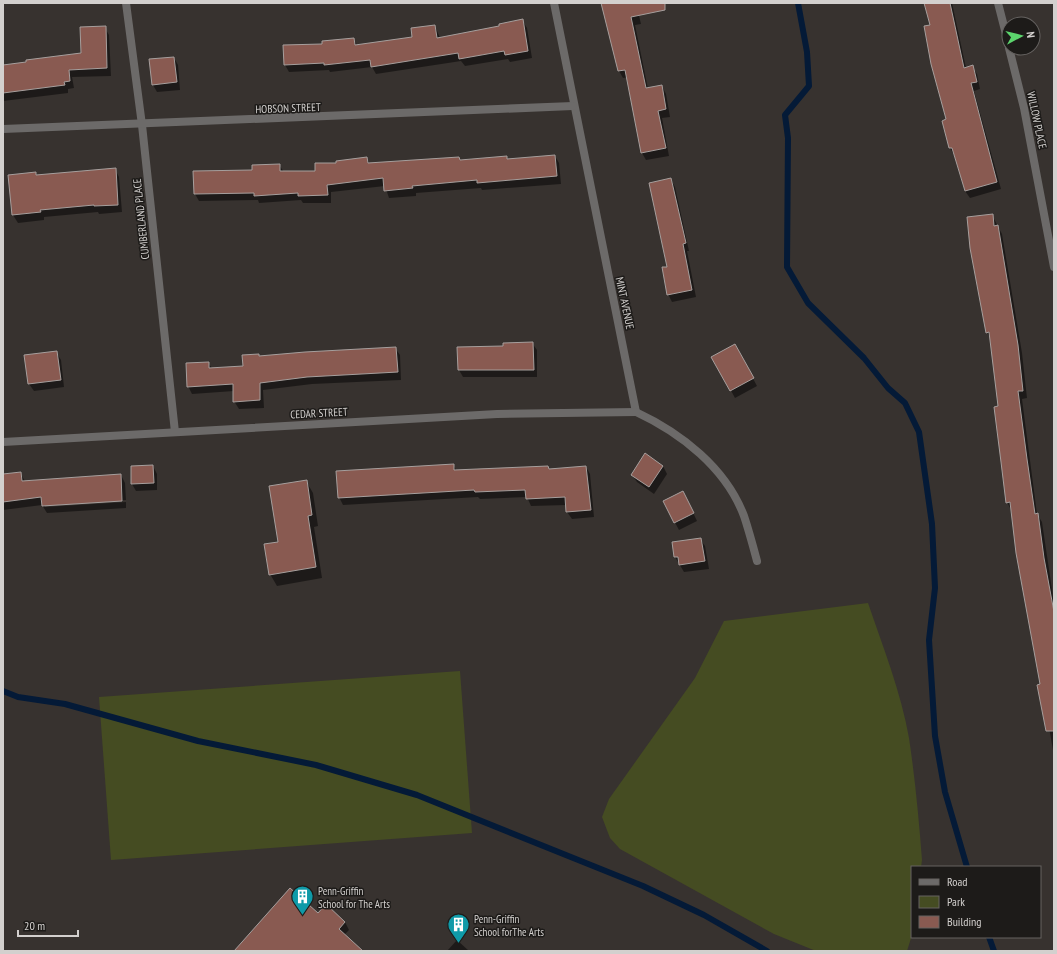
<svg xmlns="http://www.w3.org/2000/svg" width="1057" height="954" font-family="'PT Sans Narrow',sans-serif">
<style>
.green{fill:#454c22}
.shadow{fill:#0007}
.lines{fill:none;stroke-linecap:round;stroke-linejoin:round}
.stream{stroke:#041a37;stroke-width:6}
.building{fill:#895a51;stroke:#a69f9d}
.minor{stroke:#6c6a69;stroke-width:8}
.labels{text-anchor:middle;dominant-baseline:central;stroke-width:3;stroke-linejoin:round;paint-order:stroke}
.street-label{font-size:11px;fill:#d3d0ce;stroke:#1d1b19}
.poi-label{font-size:11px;fill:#d3d0ce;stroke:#1d1b19;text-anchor:start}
</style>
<rect width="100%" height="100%" fill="#37322f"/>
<g class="green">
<path d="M868 603C883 647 901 692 909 738 915 778 919 820 922 860L921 867H912V935L907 951H816L774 934 620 849 610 838 602 817 609 799 695 678 724 621Z"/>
<path d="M460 671 472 833 111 860 99 697Z"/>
</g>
<g class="shadow">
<path d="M603 3H636L641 24 635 25 648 89 662 86 666 94 670 117 662 118 669 156 646 160 642 153 628 77 623 78 619 71Z"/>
<path d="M925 3H952L966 68 972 67 977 74 980 89 974 91 1001 189 970 198 965 191 954 155 950 148 931 26Z"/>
<path d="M522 20 527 28 532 58 510 62 508 59 465 66 461 61 376 74 372 67 330 72 329 70 289 72 285 65 323 45 353 39 358 46 413 38 435 26 440 38 501 27Z"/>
<path d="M105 28 109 35 111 76 72 77 74 88 68 89V93L3 101V66L82 54Z"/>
<path d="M174 58 178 65 180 90 157 92 153 85Z"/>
<path d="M555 156 559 163 561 184 482 190 481 188 416 193V196L389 198 385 186 331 192V203H303L301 200 259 203 258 200 199 201 195 194 253 171 279 165 284 172H316L337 164 367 158 370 164 506 157 508 160Z"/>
<path d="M115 169 119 177 122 212 99 214 98 212 44 217V220L18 223 13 215 9 176 36 173 37 176Z"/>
<path d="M671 180 675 187 689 251H687L696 297 672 302 668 294Z"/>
<path d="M992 215 1002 234 1022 353 1027 398 1022 399 1037 514 1042 522 1054 603V756L1011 510 1007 502 999 407 991 340 987 332Z"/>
<path d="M532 343 537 350V377H463L459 370 504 347Z"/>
<path d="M735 345 757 386 735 398 713 357Z"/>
<path d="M395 348 400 355 401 380 312 384 263 390 264 408 239 409 234 401V391L192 394 188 386 208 363 212 368 244 367 259 357Z"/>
<path d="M56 352 61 360 64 387 34 391 29 384Z"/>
<path d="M453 465 457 471 550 470 586 467 590 474 594 517 572 519 567 512V505L531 506 527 497 480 499 478 497 343 505 339 497Z"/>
<path d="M153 466 157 474V490L136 491 132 484Z"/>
<path d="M663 466 667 474 654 494 637 482 632 475Z"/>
<path d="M20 473 25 481 121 475 125 483 126 500 45 505V507L126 502V508L47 513 42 505 3 510V475Z"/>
<path d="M306 481 313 493 318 526 314 527 322 578 277 586 270 574 279 543Z"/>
<path d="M687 500 697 521 679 530 664 502Z"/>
<path d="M700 539 705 546 709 569 684 572 675 557 673 543Z"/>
<path d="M318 915 345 922 349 930 344 935 361 951H235Z"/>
<path d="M457 940 469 951H447Z"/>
</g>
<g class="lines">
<g class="stream">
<path d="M798 3 807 52 809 86 785 115 788 138 787 267 808 303 864 358 888 388 905 403 919 432 932 524 935 588 929 640 935 736 945 792 967 867"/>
<path d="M3 691 18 697 65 704 198 741 316 765 417 795 643 886 704 915 767 951"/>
<path d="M989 937 994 951"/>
</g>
</g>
<g class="building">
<path d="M601 3H665V10L631 17 646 88 662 85 666 109 658 111 666 148 641 153 625 70 618 71Z"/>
<path d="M924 3H950L964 68 973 65 977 82 971 83 997 182 965 191 952 148H949L942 121 946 119 931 64 924 26 930 25Z"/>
<path d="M523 19 528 51 505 55 504 51 459 59 458 53 371 67 370 60 324 65V63L284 65 283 45 322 44V41L354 38 355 45 412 37 411 28 435 25 437 38 499 26V24Z"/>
<path d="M106 26 107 68 69 70 70 81 64 82 65 85 3 93V65L26 62V60L81 53 80 27Z"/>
<path d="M174 57 177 82 152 85 149 59Z"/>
<path d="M555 155 557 176 477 183V180L412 186 413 188 384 191 383 178 327 185 328 195 298 196V193L254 196V193L194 194 193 171 252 170V165L280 164V171H315V163H336V161L367 157 368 163 459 157 460 160 507 156V159Z"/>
<path d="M116 168 118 205 94 206V205L40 210 41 212 12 215 8 175 36 172V175Z"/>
<path d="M671 178 686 243 683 244 692 290 667 295 662 267H667L649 183Z"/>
<path d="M993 214 994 226 998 225 1018 345 1023 391H1018L1027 459 1035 514 1038 513 1044 558 1054 612V731H1046L1037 685 1040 684 1016 553 1010 502 1006 503 1001 462 994 407 998 406 989 332 986 333 970 248 967 217Z"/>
<path d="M533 342 534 370H458L457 347 503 346V343Z"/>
<path d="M735 344 754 378 730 391 711 357Z"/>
<path d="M396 347 398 372 307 377 260 383V400L233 402V384L187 387 186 363 209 362V368L243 366 242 355 259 354V356L305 352Z"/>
<path d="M57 351 61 380 28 384 24 355Z"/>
<path d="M645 453 663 466 649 487 631 475Z"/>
<path d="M454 464V470L548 466 549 469 586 466 591 510 566 512 565 497 526 499 525 490 475 492 474 490 338 498 336 471Z"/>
<path d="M153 465 154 483 131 484V466Z"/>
<path d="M21 472 22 481 121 474 122 501 42 506 41 497 3 502V474Z"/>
<path d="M307 480 312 515 308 516 316 567 269 575 264 544 278 542 269 486Z"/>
<path d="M683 491 694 513 674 523 663 501Z"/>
<path d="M701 538 705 561 679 565 678 557H674L672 542Z"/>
<path d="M290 888 318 913 326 904 345 922 339 929 363 951H234Z"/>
</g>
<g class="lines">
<g class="minor">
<path d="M126 3 142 125 175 432"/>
<path d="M554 3 636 412C681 433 726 468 744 516 749 531 753 546 757 561"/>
<path d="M998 3 1009 46"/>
<path d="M1009 48 1024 108 1054 267"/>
<path d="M3 129 573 106"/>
<path d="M3 442 497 414 636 412"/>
</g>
</g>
<defs>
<symbol id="building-pin" viewBox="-11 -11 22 30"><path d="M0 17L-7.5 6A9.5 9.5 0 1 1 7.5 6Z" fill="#0f9aa8" stroke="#1d1b19"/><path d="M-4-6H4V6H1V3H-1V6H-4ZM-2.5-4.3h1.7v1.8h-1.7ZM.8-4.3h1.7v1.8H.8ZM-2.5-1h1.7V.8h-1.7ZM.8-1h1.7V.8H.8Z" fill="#fff"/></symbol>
</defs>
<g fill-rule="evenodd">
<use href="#building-pin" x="290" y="884" width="25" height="34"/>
<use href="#building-pin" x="446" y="912" width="25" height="34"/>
</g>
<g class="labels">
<g class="street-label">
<text transform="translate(288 108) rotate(-2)">HOBSON STREET</text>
<text transform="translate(1037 120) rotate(78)">WILLOW PLACE</text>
<text transform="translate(141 219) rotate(-96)">CUMBERLAND PLACE</text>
<text transform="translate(625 303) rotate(78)">MINT AVENUE</text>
<text transform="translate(319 413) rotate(-3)">CEDAR STREET</text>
</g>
<g class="poi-label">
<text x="318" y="891">Penn-Griffin<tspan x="318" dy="13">School for The Arts</tspan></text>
<text x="474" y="919">Penn-Griffin<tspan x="474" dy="13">School forThe Arts</tspan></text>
</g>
</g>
<rect width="1057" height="954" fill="none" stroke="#d3d0ce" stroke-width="8"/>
<rect x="911" y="866" width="130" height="72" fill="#1d1b19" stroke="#666361"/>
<rect x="919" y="879" width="20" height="6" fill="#6c6a69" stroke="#666361"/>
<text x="947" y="886" font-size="12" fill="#d3d0ce">Road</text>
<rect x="919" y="896" width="20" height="12" fill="#454c22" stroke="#666361"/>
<text x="947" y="906" font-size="12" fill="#d3d0ce">Park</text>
<rect x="919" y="916" width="20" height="12" fill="#895a51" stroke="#666361"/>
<text x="947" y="926" font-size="12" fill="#d3d0ce">Building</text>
<g transform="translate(1021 36) rotate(83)"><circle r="19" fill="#1d1b19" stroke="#666361"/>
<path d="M0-3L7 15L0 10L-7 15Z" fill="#5cd56d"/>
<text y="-6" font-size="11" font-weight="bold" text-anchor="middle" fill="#d3d0ce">N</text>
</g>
<path d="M18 930v6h60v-6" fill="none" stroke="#d3d0ce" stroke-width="2"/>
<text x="24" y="930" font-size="12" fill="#d3d0ce" stroke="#1d1b19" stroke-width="3" paint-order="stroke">20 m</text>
</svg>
